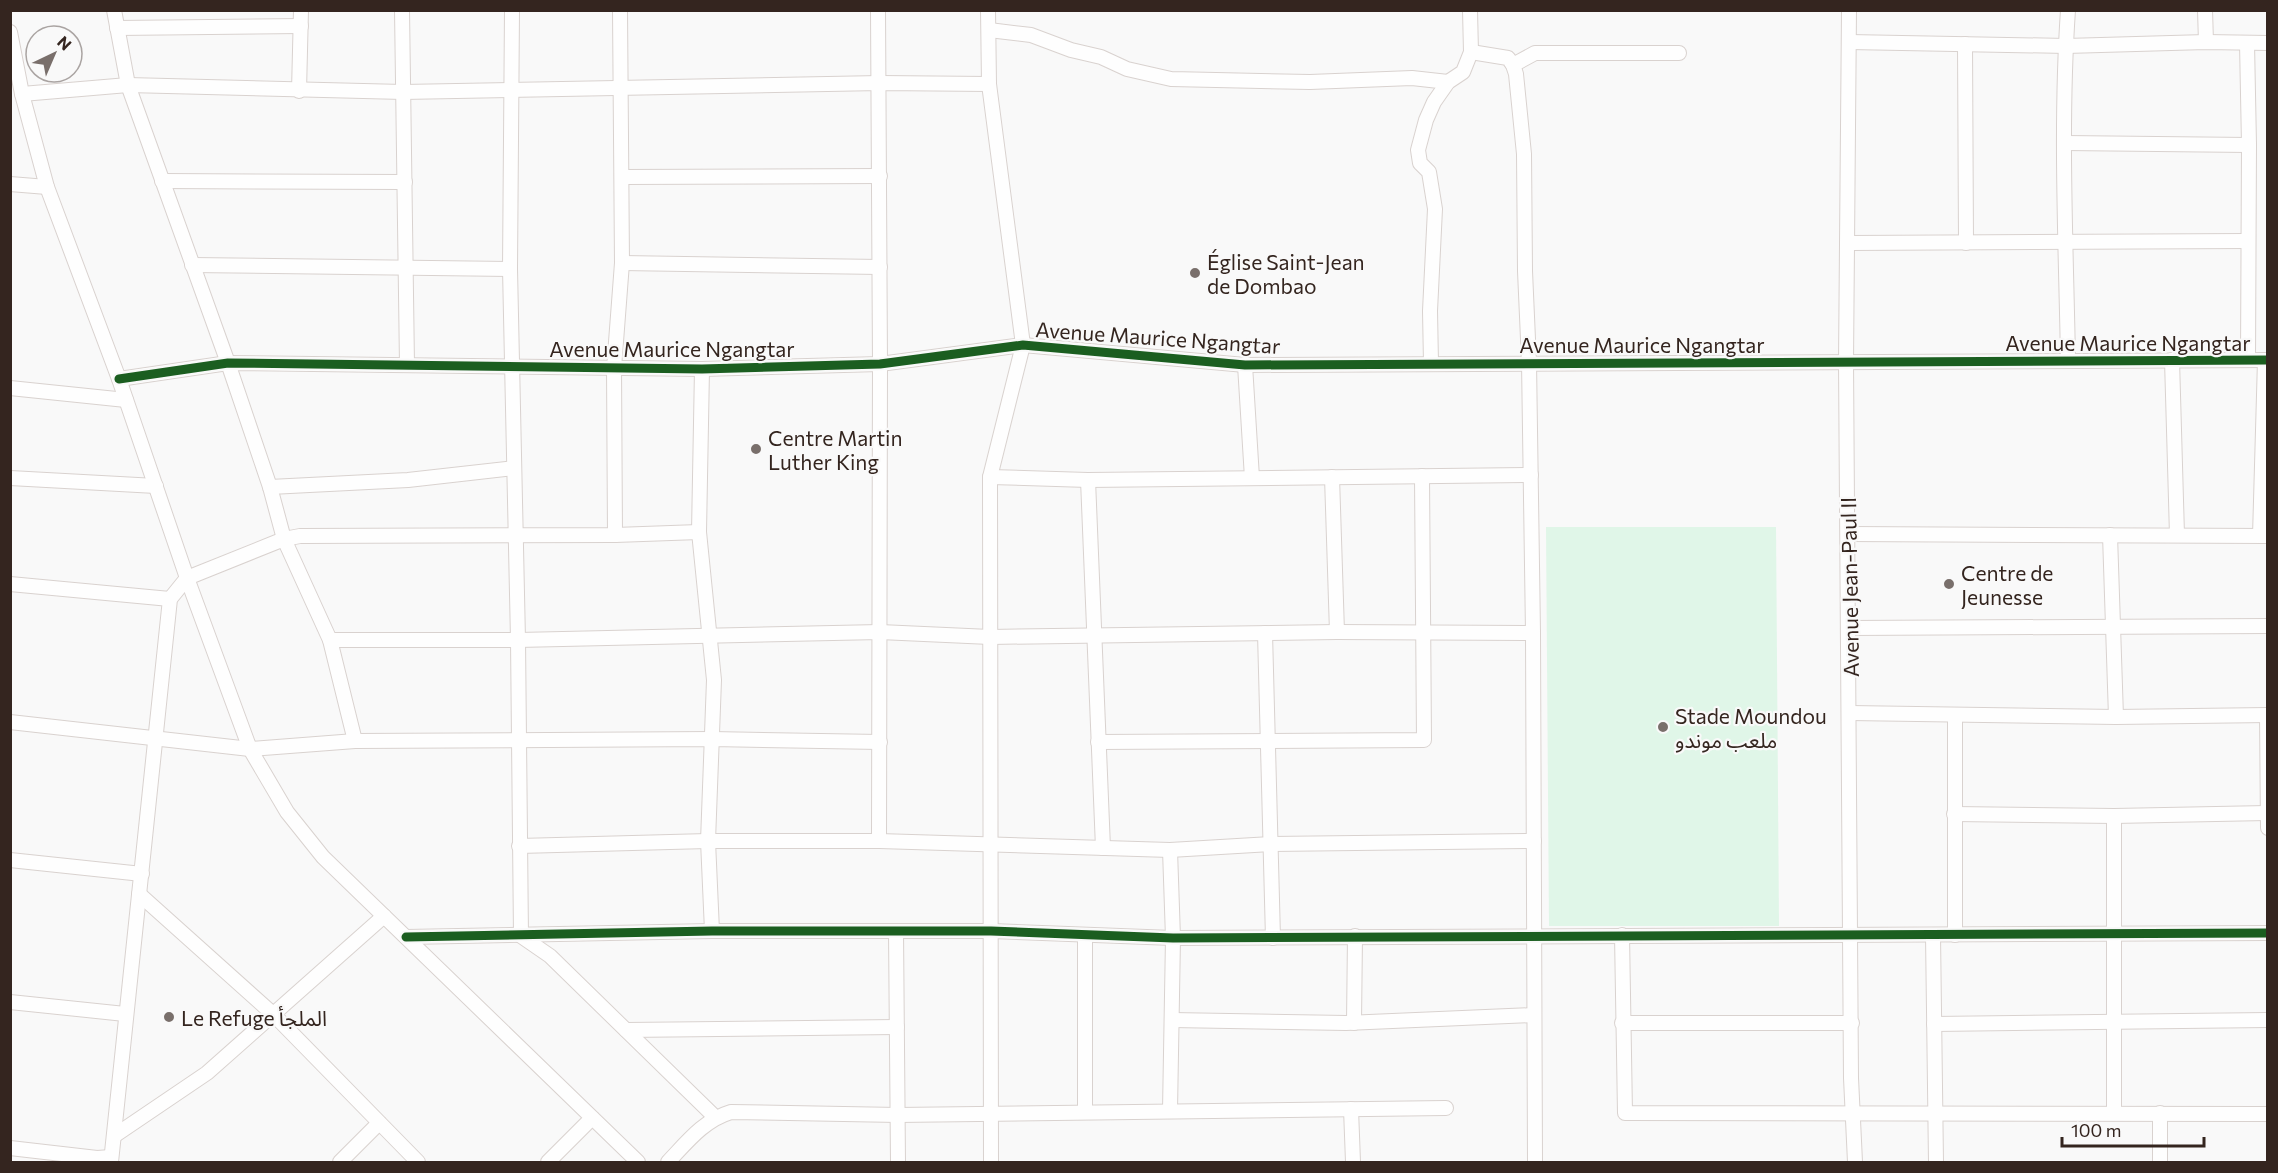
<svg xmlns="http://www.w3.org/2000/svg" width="2278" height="1173" font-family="Commissioner,'Noto Sans Arabic',sans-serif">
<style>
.green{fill:#e0f6e8}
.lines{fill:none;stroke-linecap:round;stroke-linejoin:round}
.minor-casing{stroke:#d9d2cf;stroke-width:16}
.minor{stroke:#fefefe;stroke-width:14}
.cycleway-casing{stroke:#f9f9f9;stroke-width:13}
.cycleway{stroke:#1b5e20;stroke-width:9}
.poi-dot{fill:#796f6b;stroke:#f9f9f9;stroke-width:2}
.labels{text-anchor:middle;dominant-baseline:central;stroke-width:4.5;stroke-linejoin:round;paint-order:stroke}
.poi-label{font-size:21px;fill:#34251f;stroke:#f9f9f9;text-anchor:start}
.street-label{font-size:21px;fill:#34251f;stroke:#f9f9f9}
</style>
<rect width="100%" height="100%" fill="#f9f9f9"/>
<path class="green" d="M1546 527H1776L1779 926H1549Z"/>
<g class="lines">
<defs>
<g id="minor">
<path d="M114 10 128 85 228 363 270 487 284 539 330 640 355 741"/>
<path d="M402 10 407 365"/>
<path d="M512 10 510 269 518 640 521 936 550 956 715 1117"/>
<path d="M878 10 880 364 879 841"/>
<path d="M988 10 989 84 1023 345 990 477 991 1162"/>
<path d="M1849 10 1846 362 1851 1078 1855 1162"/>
<path d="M2068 10C2060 127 2066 244 2068 360"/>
<path d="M2205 10 2206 42"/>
<path d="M117 28 301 26"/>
<path d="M989 30 1031 35 1071 50 1101 57 1127 69 1171 79 1310 82 1412 78 1448 82"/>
<path d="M10 32 22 94 47 187 119 379 187 578 250 749 287 812 323 857 638 1162"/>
<path d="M1849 42 2066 46 2206 42 2268 43"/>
<path d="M2247 43 2249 145 2248 360"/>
<path d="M1965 44 1966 243"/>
<path d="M1471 52 1508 58 1513 65 1516 74 1524 154 1525 271 1529 362 1533 633 1535 1162"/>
<path d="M1513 65 1535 53H1679"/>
<path d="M299 91 301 10"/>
<path d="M22 94 128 85 403 92 880 83 989 84"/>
<path d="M2065 143 2249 145"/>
<path d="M622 177 880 176"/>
<path d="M162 181 405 182"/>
<path d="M10 184 47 187"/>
<path d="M1849 243 2248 241"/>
<path d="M622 263 880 267"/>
<path d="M192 265 510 269"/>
<path d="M2172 360 2177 535"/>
<path d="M1431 363 1430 311 1435 209 1429 172 1420 163 1418 150 1426 120 1434 102 1448 82 1463 72 1471 52 1470 10"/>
<path d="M1245 365 1252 478"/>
<path d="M702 369 699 532 714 680 708 841 712 931"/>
<path d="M119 379 228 363 702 369 880 364 1023 345 1245 365 2268 360"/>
<path d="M10 388 126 400"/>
<path d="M990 477 1088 480 1531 475"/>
<path d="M1332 477 1337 632"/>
<path d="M10 478 156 486"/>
<path d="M1088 480 1103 848"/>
<path d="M270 487 408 480 514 468"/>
<path d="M1848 534 2268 536"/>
<path d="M615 535 614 368 622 263 620 10"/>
<path d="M2110 535 2116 717"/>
<path d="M2260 536 2265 360"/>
<path d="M10 584 170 599"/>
<path d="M1849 628 2268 626"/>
<path d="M1265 633 1273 938"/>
<path d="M330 640H518L880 632 990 637 1337 632 1533 633"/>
<path d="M1850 713 2116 717 2268 715"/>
<path d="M2267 715 2268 828"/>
<path d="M1955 716V935"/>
<path d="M10 722 250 749 355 741 712 739 880 742"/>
<path d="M1098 742 1424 740 1422 476"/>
<path d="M1954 814 2114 816 2267 813"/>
<path d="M2114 816V1113"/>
<path d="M519 846 708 841H879L1170 850 1271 844 1534 841"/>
<path d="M1170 850 1173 938 1170 1111"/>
<path d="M10 860 142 874"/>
<path d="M139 894 274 1015 418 1162"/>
<path d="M896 931 898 1162"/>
<path d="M1622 935 1625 1113 2268 1114"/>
<path d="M1933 935 1936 1162"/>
<path d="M1085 936V1112"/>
<path d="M406 937 712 931H991L1173 938 2268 933"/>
<path d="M10 1002 125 1014"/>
<path d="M1172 1020 1346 1023 1534 1015"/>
<path d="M1354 1023 1355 936"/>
<path d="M1622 1023H1852"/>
<path d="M1934 1024 2268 1020"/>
<path d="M626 1030 897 1027"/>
<path d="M1351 1109 1353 1162"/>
<path d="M2160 1113V1162"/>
<path d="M114 1136 207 1073 384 916"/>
<path d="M10 1148 97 1158 111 1157"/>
<path d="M111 1162 170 599 187 578 284 539 300 536 615 535 699 532"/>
<path d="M340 1162 379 1123"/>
<path d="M548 1162 592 1118"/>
<path d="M668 1162C687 1142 704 1120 731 1112L898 1115 1446 1108"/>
</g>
</defs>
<use href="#minor" class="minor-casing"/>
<use href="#minor" class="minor"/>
<defs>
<g id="cycleway">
<path d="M119 379 228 363 702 369 880 364 1023 345 1245 365 2268 360"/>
<path d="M406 937 712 931H991L1173 938 2268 933"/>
</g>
</defs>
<use href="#cycleway" class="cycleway-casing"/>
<use href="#cycleway" class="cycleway"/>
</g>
<g class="poi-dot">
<circle cx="1195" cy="273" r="6"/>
<circle cx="756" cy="449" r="6"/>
<circle cx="1949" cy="584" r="6"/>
<circle cx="1663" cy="727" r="6"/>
<circle cx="169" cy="1017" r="6"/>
</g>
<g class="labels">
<g class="poi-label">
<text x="1207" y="261">Église Saint-Jean<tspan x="1207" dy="24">de Dombao</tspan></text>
<text x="768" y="437">Centre Martin<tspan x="768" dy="24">Luther King</tspan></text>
<text x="1961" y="572">Centre de<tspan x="1961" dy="24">Jeunesse</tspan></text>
<text x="1675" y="715">Stade Moundou<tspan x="1675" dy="24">ملعب موندو</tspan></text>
<text x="181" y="1017">Le Refuge الملجأ</text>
</g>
<g class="street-label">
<text transform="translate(1158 337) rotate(4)">Avenue Maurice Ngangtar</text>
<text x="2128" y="342">Avenue Maurice Ngangtar</text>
<text x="1642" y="344">Avenue Maurice Ngangtar</text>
<text x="672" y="348">Avenue Maurice Ngangtar</text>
<text transform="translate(1849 587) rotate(-91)">Avenue Jean-Paul II</text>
</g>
</g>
<rect width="2278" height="1173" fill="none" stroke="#34251f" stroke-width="24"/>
<g transform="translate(54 54) rotate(44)"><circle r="28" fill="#f9f9f9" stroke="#aaa4a2" stroke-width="1.5"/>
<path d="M0-4.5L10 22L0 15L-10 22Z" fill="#796f6b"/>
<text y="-9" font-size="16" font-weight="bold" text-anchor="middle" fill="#34251f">N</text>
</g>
<path d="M2062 1137v9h142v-9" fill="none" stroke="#34251f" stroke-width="3"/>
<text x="2071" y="1137" font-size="18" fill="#34251f" stroke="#f9f9f9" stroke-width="4.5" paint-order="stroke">100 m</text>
</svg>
